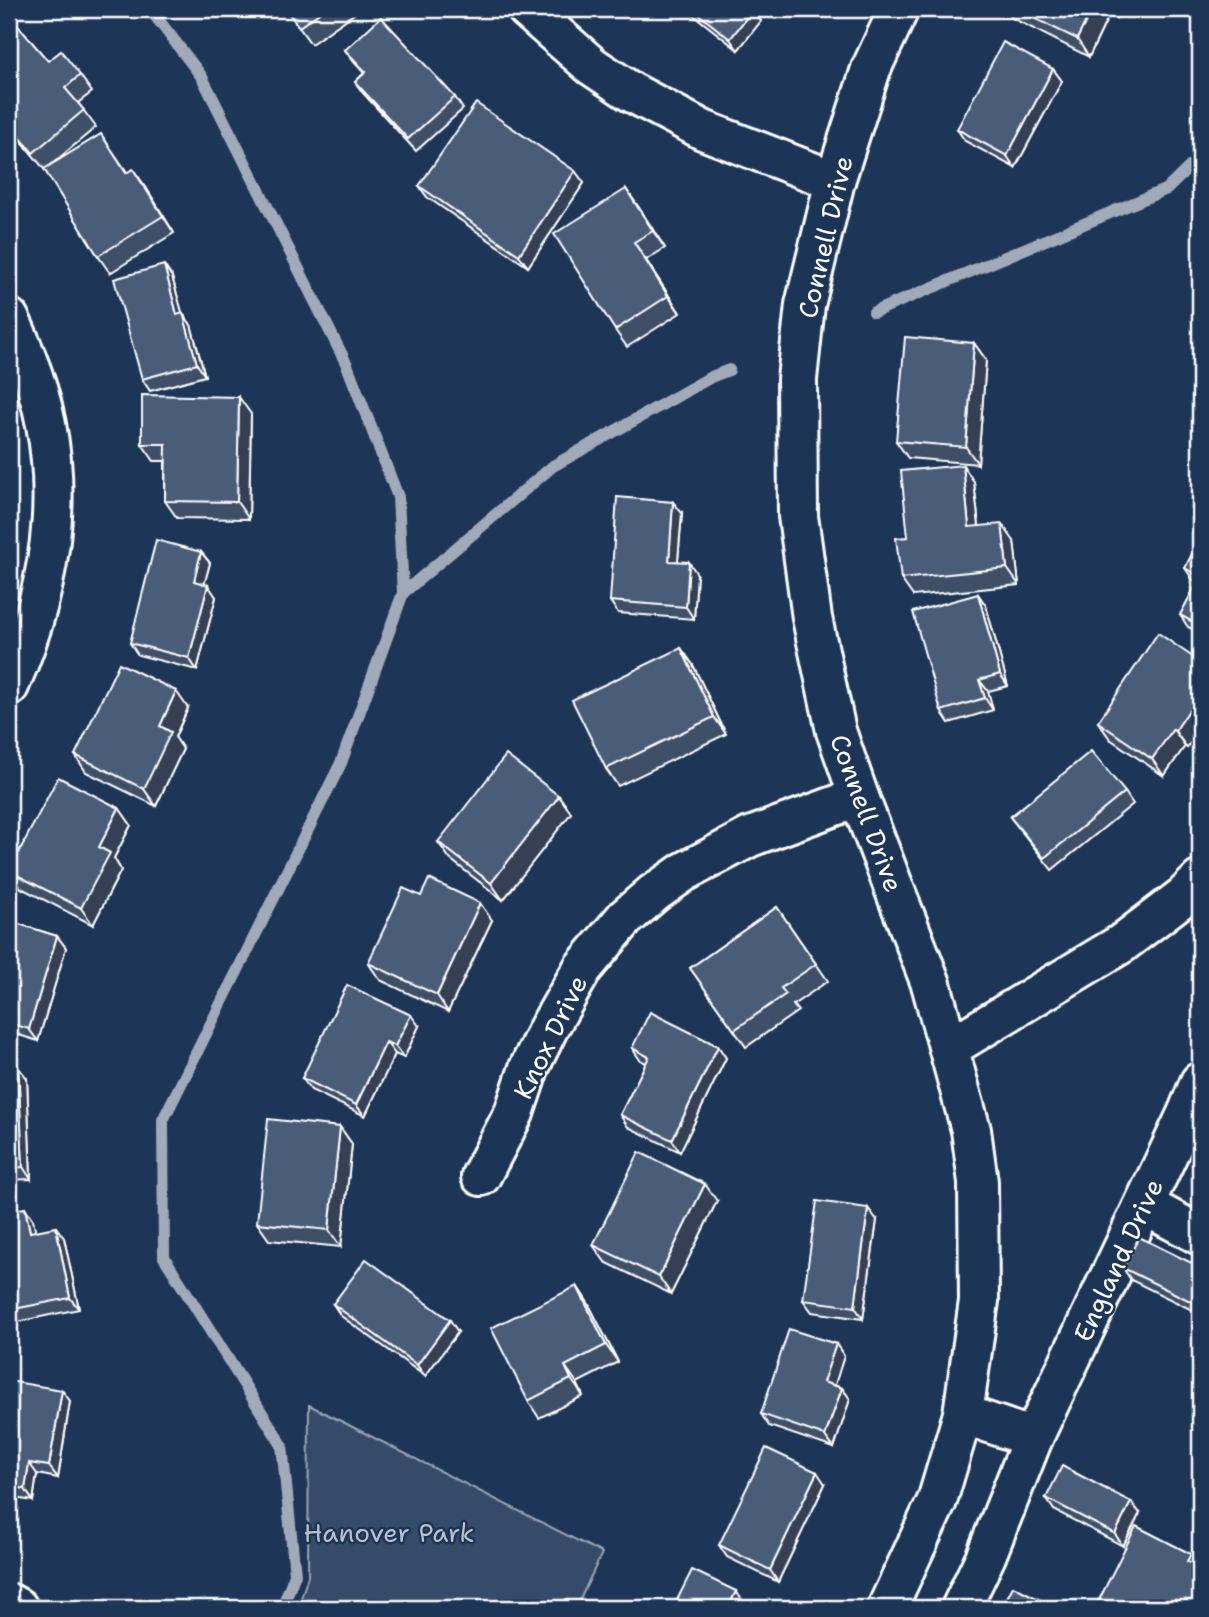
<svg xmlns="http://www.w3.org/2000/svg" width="1209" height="1617" font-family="'Shantell Sans',sans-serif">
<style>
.green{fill:#364b69;stroke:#9aa5b4;stroke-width:2}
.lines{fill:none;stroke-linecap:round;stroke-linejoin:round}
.stream{stroke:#a0aab8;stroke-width:12}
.minor-casing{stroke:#fff;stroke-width:44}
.major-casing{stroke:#fff;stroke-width:44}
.minor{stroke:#1d3557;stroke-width:38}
.major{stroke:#1d3557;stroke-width:38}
.wall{fill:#405068;stroke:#fff;stroke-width:2}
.shaded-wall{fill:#344155;stroke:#fff;stroke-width:2}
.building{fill:#4a5d79;stroke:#fff;stroke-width:2}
.labels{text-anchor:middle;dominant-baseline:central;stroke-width:5;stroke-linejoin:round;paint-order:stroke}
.street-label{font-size:26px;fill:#fff;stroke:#1d3557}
.park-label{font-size:26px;fill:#b9c0ca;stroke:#1d3557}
</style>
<rect width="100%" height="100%" fill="#1d3557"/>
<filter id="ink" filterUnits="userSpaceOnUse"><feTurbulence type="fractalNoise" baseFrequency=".0143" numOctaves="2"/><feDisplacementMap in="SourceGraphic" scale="14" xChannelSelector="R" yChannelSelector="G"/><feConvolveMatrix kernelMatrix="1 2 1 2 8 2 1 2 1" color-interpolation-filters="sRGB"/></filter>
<g filter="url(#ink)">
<path class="green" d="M309 1405 602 1553 576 1608H298L308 1576Z"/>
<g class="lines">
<g class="stream">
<path d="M150 9 202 77 347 365 398 497 403 593 341 763 163 1120 164 1257 282 1445 295 1574 282 1608"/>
<path d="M874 312 1167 189 1200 157"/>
<path d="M403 593 553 466 711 377 729 370"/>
</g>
<defs>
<g id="minor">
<path d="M527 9 592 66 631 92 703 130 835 181"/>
<path d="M9 318C16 331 21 344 26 357 70 466 56 580 9 686"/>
<path d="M949 1048 1121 944 1184 896 1200 880"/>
<path d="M481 1176 514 1113 529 1068 548 1029 583 968 625 918 654 893 684 872 750 837 859 797"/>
<path d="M1144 1205 1200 1235"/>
<path d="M963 1414 1033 1438"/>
<path d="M887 1608 937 1501 963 1414 979 1301 978 1182 971 1130 931 984 859 797 836 731 812 618 798 516 797 379 805 305 835 181 871 69 899 9"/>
<path d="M961 1608 986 1556 1033 1438 1187 1114 1200 1082"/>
</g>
<path id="major" d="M9 1603 18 1608"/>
</defs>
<use href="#minor" class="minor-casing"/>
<use href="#major" class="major-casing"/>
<use href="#minor" class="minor"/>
<use href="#major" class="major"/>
</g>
<g class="wall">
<path d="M286 9H361L311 44Z"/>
<path d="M686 9H752L761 21 738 50Z"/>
<path d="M1005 9H1120L1116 18 1109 15 1089 57 1012 18Z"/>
<path d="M9 13 18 26 48 61 80 75 92 92 78 103 96 127 52 164 101 134 127 172 145 186 174 233 110 273 98 256 45 170 9 126Z"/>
<path d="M345 50 455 97 463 109 416 151 363 93 355 82 364 73 354 62Z"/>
<path d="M1053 69 1062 81 1015 168 965 141 957 129Z"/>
<path d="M575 171 584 183 528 267 427 197 419 186Z"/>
<path d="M626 189 665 248 646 260 680 313 627 347 615 330Z"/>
<path d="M172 277 182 313 191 325 205 376 150 391 142 379Z"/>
<path d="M974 343 986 360 978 464 908 458 896 441Z"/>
<path d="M251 414 249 519 177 518 165 501V461H154L142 444Z"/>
<path d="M974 482 979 526 1014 541 1019 585 913 596 901 579 908 537Z"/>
<path d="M682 513 678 561 697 574 694 619 618 613 610 601Z"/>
<path d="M1200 539V633L1188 627 1180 615 1198 582 1193 580 1185 568Z"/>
<path d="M201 552 210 563 204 584 216 597 197 670 138 655 130 643Z"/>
<path d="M978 594 986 606 1008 686 988 691 993 710 949 723 941 711Z"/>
<path d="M681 648 693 665 726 734 618 786 606 769Z"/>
<path d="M1200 662V728L1187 748 1185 746 1164 776 1110 739 1098 722Z"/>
<path d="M188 708 175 737 183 749 156 806 86 772 75 755Z"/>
<path d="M1125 792 1133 804 1052 870 1010 817Z"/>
<path d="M559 796 571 813 503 900 450 859 438 842Z"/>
<path d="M119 808 131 825 114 858 121 870 93 925 21 888 9 871Z"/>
<path d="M421 896 492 920 448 1012 380 980 368 963Z"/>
<path d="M777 907 828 981 793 1005 798 1011 746 1047 690 968Z"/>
<path d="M9 921 57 936 66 948 38 1041 9 1032Z"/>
<path d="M419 1026 404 1058 395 1054 365 1116 311 1090 302 1078Z"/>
<path d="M718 1046 726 1058 680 1152 628 1127 620 1115 646 1063 640 1060 632 1048Z"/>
<path d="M9 1067 27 1078 31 1179 9 1180Z"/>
<path d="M340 1127 352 1144 341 1247 269 1240 257 1223Z"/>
<path d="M717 1201 671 1294 605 1262 593 1245Z"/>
<path d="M9 1211 33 1220 35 1231 64 1238 79 1309 12 1323 9 1318Z"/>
<path d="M877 1220 863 1319 812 1312 803 1300Z"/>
<path d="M1200 1267V1314L1131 1280 1123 1268Z"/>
<path d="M577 1286 588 1303 618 1362 577 1383 583 1396 539 1418 528 1401Z"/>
<path d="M333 1304 458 1332 425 1376 341 1316Z"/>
<path d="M836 1344 844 1356 834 1385 842 1388 850 1399 834 1448 769 1426 761 1414Z"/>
<path d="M9 1381 70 1401 58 1478 37 1474 33 1501 9 1497Z"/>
<path d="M825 1484 778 1582 727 1557 719 1545Z"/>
<path d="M1046 1498 1140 1513 1123 1546 1054 1510Z"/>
<path d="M1099 1600 1200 1608H1105Z"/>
</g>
<g class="shaded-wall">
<path d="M753 9 761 21 738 50 730 39Z"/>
<path d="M1092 9H1105L1109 15 1089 57 1077 39Z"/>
<path d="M1109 9H1120L1116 18Z"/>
<path d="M1053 69 1062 81 1015 168 1007 156Z"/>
<path d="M133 169 145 186 174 233 163 216Z"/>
<path d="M575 171 584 183 528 267 519 255Z"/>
<path d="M626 189 638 206 665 248 653 231Z"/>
<path d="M634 242 646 260 680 313 668 296Z"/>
<path d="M164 265 172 277 186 326 177 315Z"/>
<path d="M183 313 191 325 205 376 197 364Z"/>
<path d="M974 343 986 360 978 464 966 447Z"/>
<path d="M239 397 251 414 249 519 237 502Z"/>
<path d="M963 465 974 482 981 544 969 527Z"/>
<path d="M673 502 682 513 677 572 669 561Z"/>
<path d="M1002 524 1014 541 1019 585 1007 568Z"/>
<path d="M201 552 210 563 202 593 194 581Z"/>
<path d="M689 562 697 574 694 619 686 607Z"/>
<path d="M208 585 216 597 197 670 189 658Z"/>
<path d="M978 594 986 606 1008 686 1000 674Z"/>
<path d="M681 648 693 665 726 734 714 717Z"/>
<path d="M979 680 988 691 993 710 985 698Z"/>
<path d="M176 691 188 708 175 737 183 749 156 806 144 789 160 726Z"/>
<path d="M1200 694V728L1187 748 1175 731Z"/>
<path d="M1173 729 1185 746 1164 776 1152 759Z"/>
<path d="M559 796 571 813 503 900 491 883Z"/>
<path d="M119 808 131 825 114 858 121 870 93 925 81 908 99 847Z"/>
<path d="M480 903 492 920 448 1012 437 995Z"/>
<path d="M57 936 66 948 38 1041 29 1029Z"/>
<path d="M411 1015 419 1026 404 1058 395 1046Z"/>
<path d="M386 1042 395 1054 365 1116 356 1105Z"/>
<path d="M718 1046 726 1058 680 1152 672 1140Z"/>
<path d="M18 1067 27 1078 31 1179 23 1167Z"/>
<path d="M340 1127 352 1144 341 1247 329 1230Z"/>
<path d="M705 1184 717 1201 671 1294 659 1277Z"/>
<path d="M25 1208 33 1220 38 1243 30 1232Z"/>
<path d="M868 1208 877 1220 863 1319 855 1307Z"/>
<path d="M56 1227 64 1238 79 1309 70 1298Z"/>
<path d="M577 1286 588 1303 618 1362 606 1345Z"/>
<path d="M450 1320 458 1332 425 1376 417 1365Z"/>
<path d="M836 1344 844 1356 832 1394 823 1382Z"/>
<path d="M565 1366 577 1383 583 1396 571 1379Z"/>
<path d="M842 1388 850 1399 834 1448 825 1436Z"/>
<path d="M62 1390 70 1401 58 1478 49 1466Z"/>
<path d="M29 1463 37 1474 33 1501 25 1489Z"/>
<path d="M817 1472 825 1484 778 1582 770 1570Z"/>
<path d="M1131 1502 1140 1513 1123 1546 1115 1534Z"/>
<path d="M1191 1554 1200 1567 1187 1561Z"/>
<path d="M736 1591 744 1603 742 1608H728Z"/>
</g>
<g class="building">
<path d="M286 9H325L299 27Z"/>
<path d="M692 9H753L730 39Z"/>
<path d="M1015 9H1092L1077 39Z"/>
<path d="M381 17 455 97 408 139 355 82 366 72 345 50Z"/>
<path d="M18 26 48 61 61 51 80 75 65 88 84 110 33 153 9 124V34Z"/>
<path d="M1003 42 1053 69 1007 156 957 129Z"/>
<path d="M476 103 575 171 519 255 419 186Z"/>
<path d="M101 134 126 173 133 169 163 216 98 256 44 169Z"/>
<path d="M626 189 653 231 634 242 668 296 615 330 554 234Z"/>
<path d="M164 265 177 315 183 313 197 364 142 379 114 279Z"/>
<path d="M905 337 974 343 966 447 896 441Z"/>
<path d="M142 395 239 397 237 502 165 501 166 444H142Z"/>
<path d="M963 465 969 527 1002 524 1007 568 901 579 896 538 908 537 901 471Z"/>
<path d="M617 497 673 502 669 561 689 562 686 607 610 601Z"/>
<path d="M1200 539V577L1185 568Z"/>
<path d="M156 540 201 552 194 581 208 585 189 658 130 643Z"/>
<path d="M1200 577V626L1180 615Z"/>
<path d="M978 594 1000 674 979 680 985 698 941 711 913 612Z"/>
<path d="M1158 633 1200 662V694L1175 731 1173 729 1152 759 1098 722Z"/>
<path d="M681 648 714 717 606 769 572 700Z"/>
<path d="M119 663 176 691 160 726 171 732 144 789 75 755Z"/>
<path d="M1091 751 1125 792 1044 858 1010 817Z"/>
<path d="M506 755 559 796 491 883 438 842Z"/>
<path d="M58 777 119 808 99 847 110 853 81 908 9 871Z"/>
<path d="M429 879 480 903 437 995 368 963 403 888 421 896Z"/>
<path d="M777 907 816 964 781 988 786 994 734 1030 690 968Z"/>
<path d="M9 921 57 936 29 1029 9 1023Z"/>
<path d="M347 985 411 1015 395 1046 386 1042 356 1105 302 1078Z"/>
<path d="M650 1012 718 1046 672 1140 620 1115 649 1057 632 1048Z"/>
<path d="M9 1067H18L23 1167 9 1168Z"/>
<path d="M268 1119 340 1127 329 1230 257 1223Z"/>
<path d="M639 1152 705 1184 659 1277 593 1245Z"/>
<path d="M817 1201 868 1208 855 1307 803 1300Z"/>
<path d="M25 1208 30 1232 56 1227 70 1298 9 1310V1211Z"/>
<path d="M1139 1237 1200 1267V1306L1123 1268Z"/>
<path d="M366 1259 450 1320 417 1365 333 1304Z"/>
<path d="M577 1286 606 1345 565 1366 571 1379 528 1401 491 1328Z"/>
<path d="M789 1329 836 1344 823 1382 842 1388 825 1436 761 1414Z"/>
<path d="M9 1381 62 1390 49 1466 29 1463 25 1489 9 1486Z"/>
<path d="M766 1448 817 1472 770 1570 719 1545Z"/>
<path d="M1062 1466 1131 1502 1115 1534 1046 1498Z"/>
<path d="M1136 1526 1191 1554 1187 1561 1200 1568V1608H1115L1099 1600Z"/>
<path d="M692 1570 736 1591 728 1608H673Z"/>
<path d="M1013 1586 1056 1608H1002Z"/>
</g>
</g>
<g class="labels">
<g class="street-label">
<text transform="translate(825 237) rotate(-77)">Connell Drive</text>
<text transform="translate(867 813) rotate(70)">Connell Drive</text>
<text transform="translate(550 1037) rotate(-64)">Knox Drive</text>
<text transform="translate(1118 1260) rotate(-65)">England Drive</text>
</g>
<g class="park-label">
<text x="389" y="1532">Hanover Park</text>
</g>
</g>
<rect width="1209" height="1617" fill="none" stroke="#1d3557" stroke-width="35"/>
<rect x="18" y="18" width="1174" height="1582" fill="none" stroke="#fff" stroke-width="2.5" filter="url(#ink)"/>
</svg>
